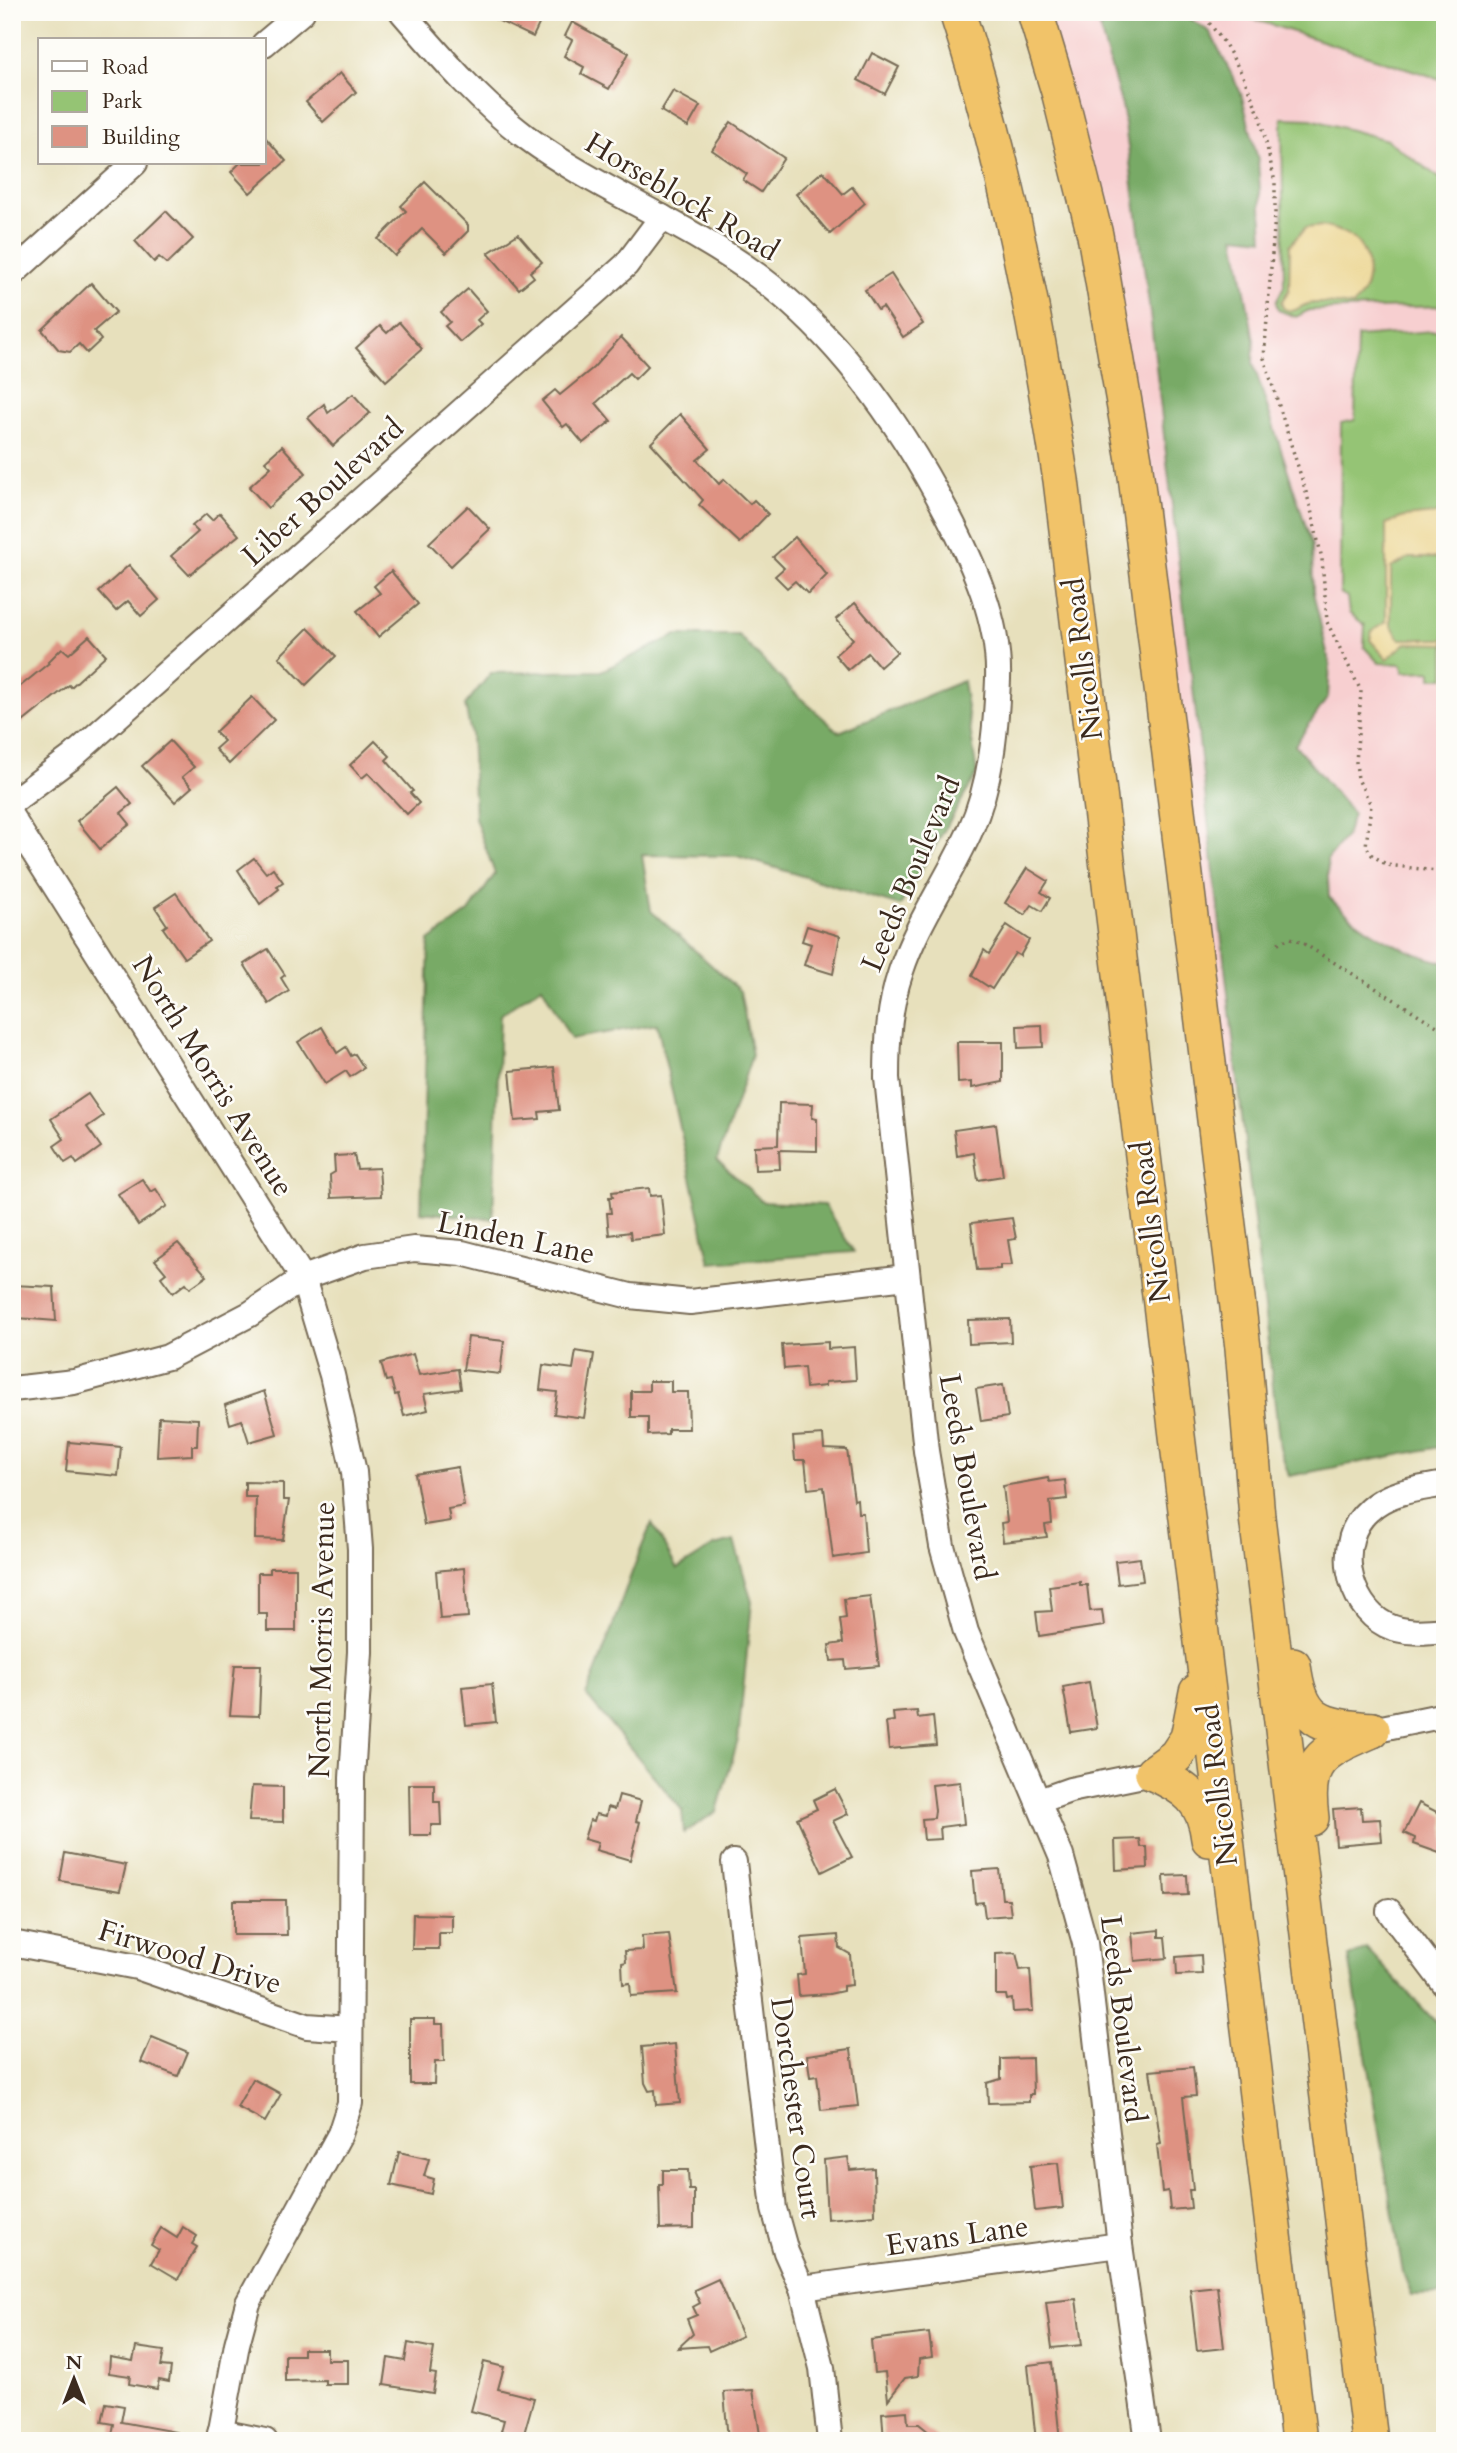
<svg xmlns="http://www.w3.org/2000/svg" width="1457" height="2453" font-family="Cardo,serif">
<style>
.built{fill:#f7cfd0}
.green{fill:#95c474;stroke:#687749;stroke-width:2}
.forest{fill:#78aa66;stroke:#5a6a42;stroke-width:2}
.sand{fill:#eeda9e;stroke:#94825e;stroke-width:2}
.building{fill:#de9282}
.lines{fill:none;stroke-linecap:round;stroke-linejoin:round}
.minor-casing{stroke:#776a55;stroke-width:28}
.highway-casing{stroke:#776a55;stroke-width:38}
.path{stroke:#776a55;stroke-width:3.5;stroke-dasharray:2 5;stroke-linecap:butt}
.minor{stroke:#fff;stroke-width:24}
.highway{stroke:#f1c369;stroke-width:35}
.labels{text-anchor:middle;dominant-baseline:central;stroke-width:5;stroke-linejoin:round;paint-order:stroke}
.street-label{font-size:30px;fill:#3b2a1e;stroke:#fdfcf7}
</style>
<rect width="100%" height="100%" fill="#fdfcf7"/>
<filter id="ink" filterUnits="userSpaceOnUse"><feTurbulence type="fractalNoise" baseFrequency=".0143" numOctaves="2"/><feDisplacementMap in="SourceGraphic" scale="14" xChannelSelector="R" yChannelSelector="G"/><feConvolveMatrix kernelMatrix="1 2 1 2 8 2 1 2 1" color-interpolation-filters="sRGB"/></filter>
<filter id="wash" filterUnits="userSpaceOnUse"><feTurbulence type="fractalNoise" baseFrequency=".00686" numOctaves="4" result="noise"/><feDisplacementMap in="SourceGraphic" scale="28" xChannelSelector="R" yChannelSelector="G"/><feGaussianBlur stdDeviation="1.57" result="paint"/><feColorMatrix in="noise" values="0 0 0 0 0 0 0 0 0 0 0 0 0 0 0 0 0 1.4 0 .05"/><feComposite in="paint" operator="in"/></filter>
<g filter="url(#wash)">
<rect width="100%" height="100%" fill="#e7e0bc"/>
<path class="built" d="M1035 12H1445V1060L1211 1094 1134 460Z"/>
<g class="green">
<path d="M1231 12H1445V64L1440 79Z"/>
<path d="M1282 118 1311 119 1387 140 1445 182V306L1309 310 1296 317 1278 310 1276 302 1284 286Z"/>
<path d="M1445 330V678H1431V671L1404 672 1401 664 1379 663 1364 647 1365 625 1349 613 1347 597 1340 593 1341 423 1355 420 1357 337Z"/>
</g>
<g class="forest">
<path d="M1095 12H1180L1210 32 1241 93 1258 160 1263 239 1235 236 1254 340 1253 363 1312 545 1313 592 1330 665 1328 697 1295 745 1353 814 1346 836 1327 860 1329 897C1362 931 1400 951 1445 963V1446L1289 1476 1280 1448 1149 305 1123 110Z"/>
<path d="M677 635H738L796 694 839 732 963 681 977 774 900 906 737 856 642 855 651 911 740 991 752 1055 717 1160 763 1202 824 1205 854 1252 710 1263 657 1024 571 1039 542 986 500 1015 493 1219 421 1212 429 941 469 912 495 874 475 818 471 734 465 705 491 673 601 671Z"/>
<path d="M652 1523 677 1569 714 1546 734 1541 752 1602 738 1740 717 1811 684 1833 682 1810 586 1695C611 1638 626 1580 652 1523Z"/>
<path d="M1366 1948 1445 2032V2294L1412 2295 1403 2273 1349 1957Z"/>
</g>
<g class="sand">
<path d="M1322 226C1334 229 1349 233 1358 243 1373 262 1370 290 1353 306 1340 305 1321 301 1308 304 1297 307 1295 315 1283 308L1281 302 1289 290 1290 245 1305 228Z"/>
<path d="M1445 513V558H1409L1391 568V625L1400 639H1445V644L1406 643 1387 659 1370 640 1372 631 1386 622V524L1404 517Z"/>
</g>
<g id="blocks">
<g class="building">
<path d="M480 12H531L542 18 533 37Z"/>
<path d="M572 22 629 53 609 89 581 74 584 67 564 56 572 40 565 36Z"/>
<path d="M872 53 899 67 885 94 858 80Z"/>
<path d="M340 73 356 92 323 122 306 102Z"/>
<path d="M673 91 700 106 688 127 661 111Z"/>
<path d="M731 122 784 158 761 192 743 180 747 174 712 150Z"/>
<path d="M264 136 286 161 250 193 231 172 240 163H264Z"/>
<path d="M823 171 843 194 852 187 865 203 830 234 796 194Z"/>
<path d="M425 182 468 225V231L446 253 422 229 395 256 378 239 406 211 401 206Z"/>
<path d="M166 211 193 239 167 264 159 257 154 262 135 241Z"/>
<path d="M518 234 542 262 530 272 534 277 519 289 488 253Z"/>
<path d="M891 274 923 324 903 337 883 307 878 310 865 290Z"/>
<path d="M91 283 116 312 94 331 101 340 87 353 79 344 70 352 59 350 42 330Z"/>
<path d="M468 289 487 311 477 320 481 324 460 342 445 326 450 322 441 312Z"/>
<path d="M399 322 422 349 386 381 356 348 380 326 387 333Z"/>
<path d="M621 337 648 366 635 379 629 373 596 403 611 421 583 443 567 424 563 427 542 401 555 390 560 395 593 368Z"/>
<path d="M353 394 370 413 333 446 308 418 324 404 328 413Z"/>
<path d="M680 414 710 449 697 460 719 484 724 479 750 504 754 500 768 514 740 543 699 505 703 500 651 443Z"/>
<path d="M282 446 306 473 268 508 249 487 271 467 265 461Z"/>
<path d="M468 506 490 529 451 566 429 543Z"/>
<path d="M220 513 239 535 189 575 171 556 198 532 192 526 206 514 212 520Z"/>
<path d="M795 537 827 575 808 594 795 581 787 588 775 576 784 568 773 557Z"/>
<path d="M129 565 159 600 141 616 128 601 116 611 99 592Z"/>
<path d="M391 571 418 604 378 637 357 611 380 593 374 586Z"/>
<path d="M855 603 897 652 880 667 868 653 848 670 835 655 853 639 836 619Z"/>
<path d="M308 628 336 656 306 685 279 657Z"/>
<path d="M89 636 106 655 71 687 69 685 19 725 12 717V693L49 663 48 662 62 648 69 654Z"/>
<path d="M252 697 274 720 229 764 215 749 224 741 215 732Z"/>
<path d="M170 741 194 767 182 777 192 787 175 802 142 766Z"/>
<path d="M375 741 390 756 386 760 413 791 410 793 419 803 407 814 368 773 362 778 350 765Z"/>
<path d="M118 787 132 804 121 813 130 824 100 849 77 821Z"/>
<path d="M254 858 266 873 273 868 283 882 277 886 279 889 260 904 238 870Z"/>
<path d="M1027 868 1048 881 1041 892 1050 898 1042 911 1032 905 1025 915 1005 903Z"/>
<path d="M176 893 209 941 184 958 163 928 167 925 155 907Z"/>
<path d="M1007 925 1029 940 1020 956 1015 953 992 989 972 976 984 950 989 954Z"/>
<path d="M807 926 840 936 833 974 804 965 811 944 802 941Z"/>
<path d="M268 949 285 975 281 978 289 991 269 1004 244 964Z"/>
<path d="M1042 1025 1043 1047 1018 1048 1017 1026Z"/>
<path d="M322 1027 337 1053 346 1047 351 1056 355 1054 364 1068 350 1077 346 1071 325 1084 298 1042Z"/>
<path d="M957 1042H1003V1082L972 1088V1082L958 1083Z"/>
<path d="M554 1067 559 1110 539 1112 540 1119 515 1121 510 1071Z"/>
<path d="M88 1094 103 1116 87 1127 101 1147 77 1164 73 1158 65 1163 54 1146 64 1139 51 1119Z"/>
<path d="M779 1103 813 1104 812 1118 817 1119V1151L779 1150 780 1169 755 1170 754 1146 778 1145Z"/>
<path d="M996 1124 1003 1176 978 1180 974 1153 957 1156 954 1130Z"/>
<path d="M354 1155 357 1169 379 1168 381 1196 331 1198 330 1175 335 1172 334 1156Z"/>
<path d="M142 1179 151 1192 156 1189 167 1206 138 1225 118 1194Z"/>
<path d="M649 1188 650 1196 661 1195 665 1235 631 1239 630 1232 609 1235 607 1213H611L609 1197H613L612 1192Z"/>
<path d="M1012 1218 1016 1239 1008 1240 1012 1265H1000V1269L977 1270 971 1223Z"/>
<path d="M178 1243 207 1276 190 1288 186 1283 173 1293 161 1277 166 1273 155 1260Z"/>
<path d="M12 1285 54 1287 56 1321 18 1318V1314H12Z"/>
<path d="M1010 1319 1011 1342 969 1344 968 1320Z"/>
<path d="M468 1337 504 1341 500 1374 463 1370Z"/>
<path d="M828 1342V1349L854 1347 856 1380 825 1382V1386L806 1388 804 1367 784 1369 782 1345Z"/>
<path d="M576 1351 594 1354 584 1418 554 1414 557 1392 540 1390 543 1365 573 1369Z"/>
<path d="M413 1354 419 1375 458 1369 461 1389 424 1394 428 1410 404 1416 398 1394 395 1395 391 1380 386 1381 381 1363Z"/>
<path d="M649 1381H671V1392H688L689 1429H668V1434L648 1435V1417H631V1391H649Z"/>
<path d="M1003 1385 1008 1417 981 1421 976 1389Z"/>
<path d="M264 1391 277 1434 249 1442 242 1420 230 1424 225 1405Z"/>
<path d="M159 1417 198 1419 197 1446H192V1455L157 1457Z"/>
<path d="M823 1435 824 1449 847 1450 854 1500 857 1499 858 1513H863L866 1553 833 1558 824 1487 808 1489 805 1460H795L793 1437Z"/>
<path d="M69 1442 121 1447 118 1476 66 1471Z"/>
<path d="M458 1467 464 1506 448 1509 450 1521 424 1525 415 1474Z"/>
<path d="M1048 1478 1049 1482 1065 1480 1067 1499 1050 1501 1052 1524 1045 1525 1047 1537 1003 1542 1001 1523 1007 1522 1003 1486Z"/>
<path d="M245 1482 283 1483V1500H289L283 1540 255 1539 256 1497H245Z"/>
<path d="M1140 1558 1143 1581 1118 1584 1115 1561Z"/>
<path d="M270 1568H296V1631H267V1614H258V1573H270Z"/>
<path d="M464 1568 468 1617 440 1619 436 1571Z"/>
<path d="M1080 1582V1585H1087L1090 1611 1102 1610 1104 1626 1039 1636 1036 1612 1052 1611 1049 1586Z"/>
<path d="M870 1596 879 1666 846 1669 845 1660 831 1661 829 1645 843 1643 840 1619 846 1618 844 1599Z"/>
<path d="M235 1665H261L259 1716 230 1715Z"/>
<path d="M1089 1682 1097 1728 1071 1732 1063 1687Z"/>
<path d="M492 1684 496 1722 466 1725 462 1687Z"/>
<path d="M917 1711 918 1718 933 1716 936 1745 889 1749 886 1722 894 1721 893 1713Z"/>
<path d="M960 1782 964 1824 940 1827 941 1839 924 1840 922 1819 934 1818 935 1810 932 1785Z"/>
<path d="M409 1784H434V1802H440L441 1825H431V1835H410Z"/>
<path d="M252 1786 283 1787V1822L249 1821Z"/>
<path d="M835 1789 848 1814 833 1821 852 1857 822 1872 797 1818 817 1809 813 1800Z"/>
<path d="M619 1795 641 1801 636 1821 640 1822 630 1860 596 1850 598 1843 584 1839 590 1820 594 1821 596 1814 606 1816 608 1807 615 1809Z"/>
<path d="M1419 1803 1445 1816V1855L1414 1844 1415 1838 1404 1833Z"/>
<path d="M1361 1807 1362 1820 1380 1819 1382 1841 1336 1845 1333 1809Z"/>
<path d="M1140 1839 1141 1847H1147L1148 1868 1116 1870 1115 1840Z"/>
<path d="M65 1853 126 1865 120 1891 60 1881Z"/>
<path d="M999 1869 1002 1899H1009L1011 1915 985 1917 983 1902 975 1903 972 1871Z"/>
<path d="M1187 1875 1188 1895 1165 1896 1164 1876Z"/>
<path d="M233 1900H286L287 1935H233Z"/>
<path d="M413 1914 452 1915V1933H439V1949H412Z"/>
<path d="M1159 1930V1937H1165L1167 1958 1135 1961 1132 1933Z"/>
<path d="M669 1934 677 1993 631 1996 630 1983 623 1984 622 1963 626 1962 625 1951 643 1950 642 1936Z"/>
<path d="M838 1935 839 1948 850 1954 852 1985 843 1986V1991L829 1994 799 1996 797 1975 805 1974 802 1938Z"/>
<path d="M1016 1953 1020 1970 1030 1969 1033 2011 1013 2012 1012 1999 1007 2000 1006 1995H996V1954Z"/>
<path d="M1201 1955 1202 1974 1177 1975 1176 1957Z"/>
<path d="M410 2019H435V2024H443L444 2062H435L434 2084H410Z"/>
<path d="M152 2037 188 2052 178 2076 141 2062Z"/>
<path d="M675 2044 680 2103 656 2105 655 2090 649 2091 645 2083 642 2047Z"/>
<path d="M851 2049 858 2106 821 2110 817 2076 810 2077 807 2055Z"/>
<path d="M1032 2058 1033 2095H1029V2102L988 2103 987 2083 1001 2079V2059Z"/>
<path d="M1193 2067 1196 2096 1183 2097 1193 2190H1189L1191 2208 1170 2210 1168 2191 1162 2192 1157 2145 1161 2144 1150 2071Z"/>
<path d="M253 2079 281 2094 265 2122 237 2107Z"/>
<path d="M399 2152 429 2159 424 2176 434 2179 431 2194 391 2185Z"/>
<path d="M848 2157 850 2170 874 2168 875 2215 827 2219 824 2160Z"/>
<path d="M1058 2163 1063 2208 1035 2211 1030 2166Z"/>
<path d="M663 2170H688L689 2190H694V2228L660 2229 659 2184H663Z"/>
<path d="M183 2227 197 2236 192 2244 197 2247 178 2279 151 2263 159 2250 151 2245 161 2228 177 2238Z"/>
<path d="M718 2279 742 2336 709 2351 707 2346 678 2348 693 2334 687 2319 697 2315 693 2307 700 2303 694 2290Z"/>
<path d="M1217 2286 1224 2348 1197 2351 1190 2289Z"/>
<path d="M1076 2299 1082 2345 1052 2348 1046 2302Z"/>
<path d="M929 2333 932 2357 919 2359 918 2376 905 2378 888 2400 885 2372 874 2373 871 2340Z"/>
<path d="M408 2343 434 2348 430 2373 436 2374 433 2393 384 2385 388 2358 405 2361Z"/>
<path d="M136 2347 164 2351 161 2366 171 2367 169 2382 159 2380 157 2389 129 2384 130 2376 109 2373 110 2357 133 2361Z"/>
<path d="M303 2349H327V2360H348V2384H325V2380L285 2381V2355H303Z"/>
<path d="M484 2362 504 2367 498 2389 534 2398 523 2437 501 2431 504 2420 471 2411Z"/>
<path d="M1052 2362 1060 2441H1036L1028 2365Z"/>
<path d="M753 2390 761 2441H728L724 2392Z"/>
<path d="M106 2403 124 2406 121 2422 176 2432V2441H111L114 2424 102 2422Z"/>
<path d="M907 2411 908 2424H919L940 2441H884L882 2413Z"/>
</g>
</g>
</g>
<g filter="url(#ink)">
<use href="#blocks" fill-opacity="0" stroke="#776a55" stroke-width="2"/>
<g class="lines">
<defs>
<g id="minor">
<path d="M402 12C441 57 479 102 526 137 599 191 685 222 758 276 838 336 901 425 947 513 973 563 1000 621 998 679 996 731 991 784 970 831 949 878 917 922 901 971 889 1006 887 1041 887 1078L926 1451 942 1546 966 1632 1061 1856 1085 1943 1120 2245 1148 2441"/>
<path d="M264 44 302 12"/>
<path d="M12 274 135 163"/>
<path d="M12 802 72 757 626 265 662 217"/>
<path d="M12 818 303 1278 332 1375 354 1472 360 1549V1652L352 1778 350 2103 340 2134 248 2303 237 2344 219 2441"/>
<path d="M12 1389 74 1382 168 1357 250 1314 303 1278 365 1256 414 1249 462 1253 630 1296 690 1302 907 1277"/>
<path d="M1445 1484C1419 1489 1389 1491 1369 1510 1334 1540 1347 1605 1386 1625 1404 1634 1426 1632 1445 1630"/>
<path d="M1372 1730 1445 1715"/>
<path d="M1039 1801 1070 1790 1153 1773"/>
<path d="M734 1862 774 2209 786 2252 802 2288 822 2368 830 2441"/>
<path d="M1389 1911 1445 1985"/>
<path d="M12 1943 137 1967 307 2026 350 2029"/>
<path d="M802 2288 1120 2245"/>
<path d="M220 2432 265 2441"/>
</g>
<g id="highway">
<path d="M957 12C1007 165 1036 322 1061 480L1299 2441"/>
<path d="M1035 12 1060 95 1095 235 1134 460 1243 1348 1257 1517 1370 2441"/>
<path d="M1293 1665C1300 1722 1320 1726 1372 1730"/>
<path d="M1153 1773C1186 1787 1205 1801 1209 1839"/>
<path d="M1153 1773 1176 1756 1188 1738 1197 1692"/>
<path d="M1311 1818C1303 1759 1322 1752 1372 1730"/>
</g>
</defs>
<use href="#minor" class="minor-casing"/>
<use href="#highway" class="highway-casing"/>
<g class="path">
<path d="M1201 12 1225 44 1242 74 1260 116 1275 182V215L1264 358 1310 505 1322 559 1327 622 1361 691 1356 763 1358 779 1371 805 1366 846 1372 855 1387 865 1445 872"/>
<path d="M1278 943 1291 938 1304 944 1445 1031"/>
</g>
<use href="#minor" class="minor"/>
<use href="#highway" class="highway"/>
</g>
</g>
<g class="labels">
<g class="street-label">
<text transform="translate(682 197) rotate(31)">Horseblock Road</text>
<text transform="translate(323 492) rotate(-42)">Liber Boulevard</text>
<text transform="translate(1083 659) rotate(-97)">Nicolls Road</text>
<text transform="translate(911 874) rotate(-67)">Leeds Boulevard</text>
<text transform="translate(213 1076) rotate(58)">North Morris Avenue</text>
<text transform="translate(1151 1222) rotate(-97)">Nicolls Road</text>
<text transform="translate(516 1238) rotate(12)">Linden Lane</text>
<text transform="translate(967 1477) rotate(80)">Leeds Boulevard</text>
<text transform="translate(322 1640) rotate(-89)">North Morris Avenue</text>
<text transform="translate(1218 1785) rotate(-97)">Nicolls Road</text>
<text transform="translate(190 1957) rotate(17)">Firwood Drive</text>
<text transform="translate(1123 2019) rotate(83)">Leeds Boulevard</text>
<text transform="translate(796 2108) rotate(82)">Dorchester Court</text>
<text transform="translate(957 2236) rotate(-8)">Evans Lane</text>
</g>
</g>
<rect width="1457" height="2453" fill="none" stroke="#fdfcf7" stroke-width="42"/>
<rect x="38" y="38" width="228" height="126" fill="#fdfcf7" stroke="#afa8a0" stroke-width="2"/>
<rect x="52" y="61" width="35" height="10" fill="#ffffff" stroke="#afa8a0" stroke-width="2"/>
<text x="102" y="74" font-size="21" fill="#3b2a1e">Road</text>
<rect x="52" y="91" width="35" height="21" fill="#95c474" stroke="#afa8a0" stroke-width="2"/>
<text x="102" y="108" font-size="21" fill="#3b2a1e">Park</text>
<rect x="52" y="126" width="35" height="21" fill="#de9282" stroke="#afa8a0" stroke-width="2"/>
<text x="102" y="144" font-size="21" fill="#3b2a1e">Building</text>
<g transform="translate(74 2379)" stroke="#fdfcf7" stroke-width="5" paint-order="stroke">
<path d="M0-5L12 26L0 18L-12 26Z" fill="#3b2a1e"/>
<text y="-10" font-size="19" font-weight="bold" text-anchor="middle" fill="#3b2a1e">N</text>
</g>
</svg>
